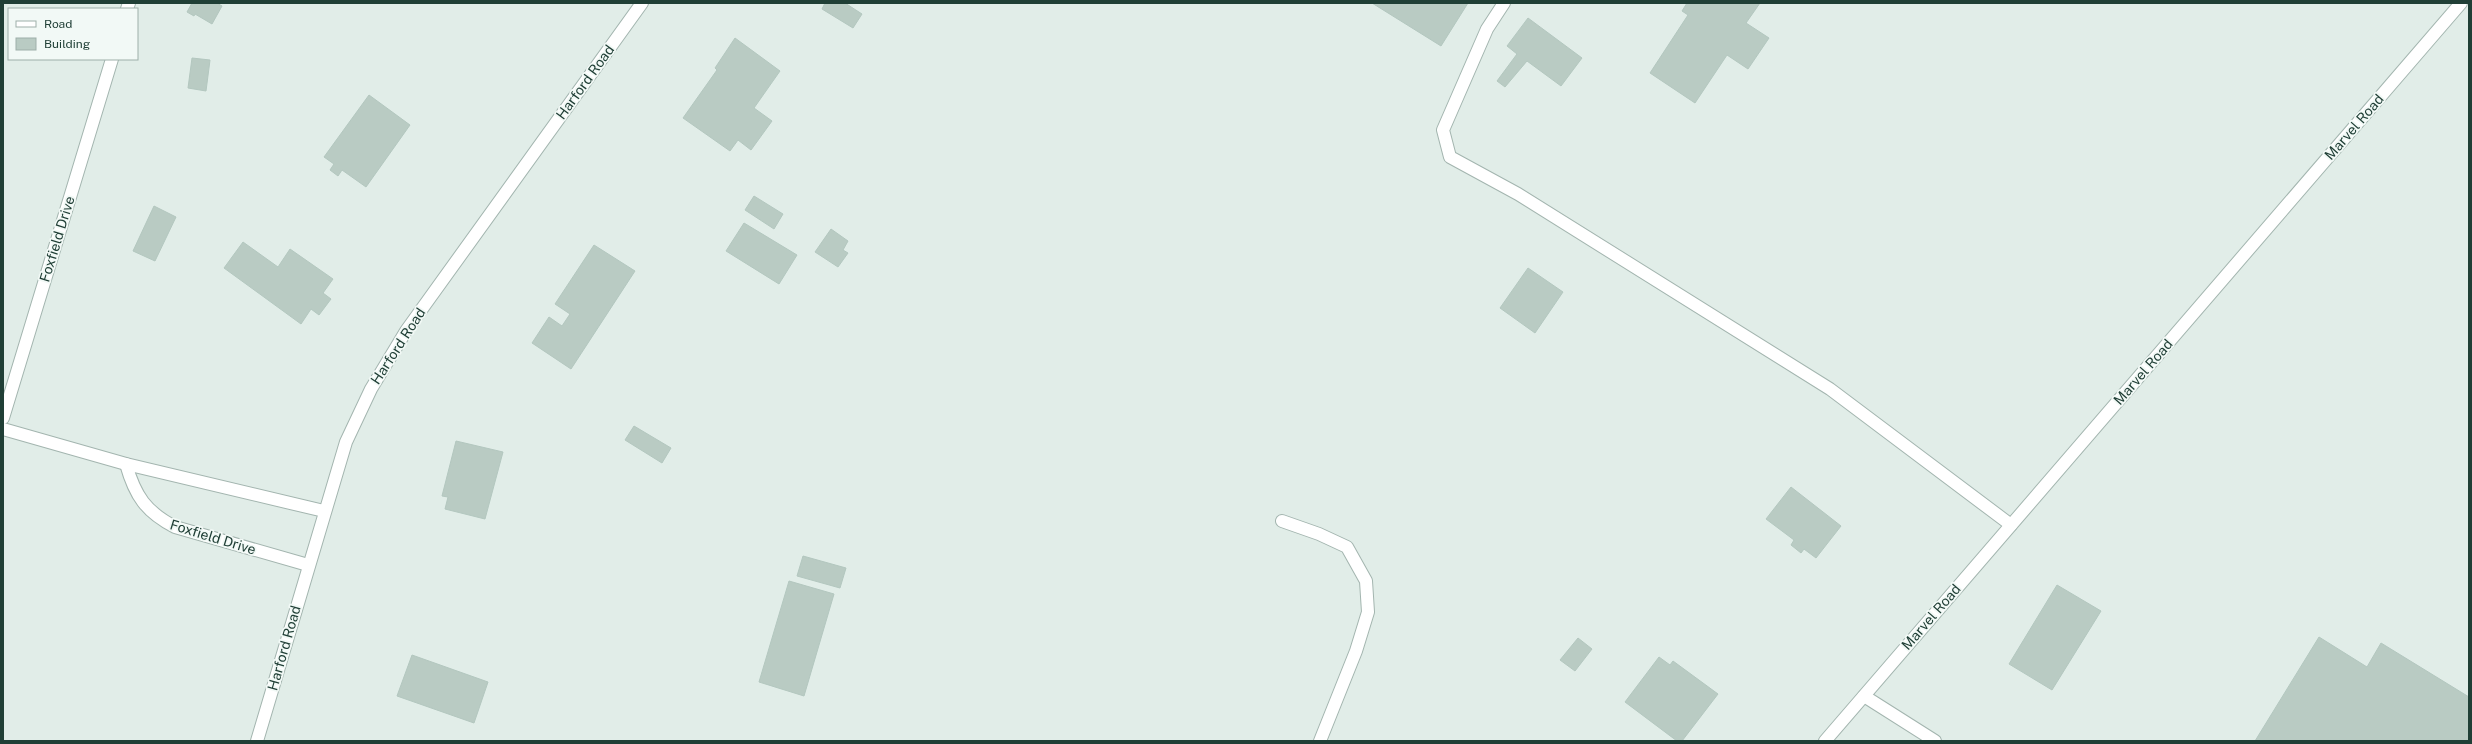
<svg xmlns="http://www.w3.org/2000/svg" width="2472" height="744" font-family="'Public Sans',sans-serif">
<style>
.building{fill:#b9cbc3;stroke:#b3c7bf}
.lines{fill:none;stroke-linecap:round;stroke-linejoin:round}
.minor-casing{stroke:#a3b5af;stroke-width:14}
.minor{stroke:#fff;stroke-width:12}
.labels{text-anchor:middle;dominant-baseline:central;stroke-width:3.5;stroke-linejoin:round;paint-order:stroke}
.street-label{font-size:14px;fill:#203f36;stroke:#f2f9f6}
</style>
<rect width="100%" height="100%" fill="#e1ede8"/>
<g class="building">
<path d="M192 3H217L222 6 212 24 195 14 194 16 187 12Z"/>
<path d="M825 3H845L862 14 853 28 822 9Z"/>
<path d="M1372 3H1468L1441 46Z"/>
<path d="M1687 3H1760L1746 23 1769 38 1748 69 1727 55 1695 103 1650 73 1688 15 1682 11Z"/>
<path d="M1528 18 1582 58 1561 86 1527 61 1505 87 1497 81 1517 54 1507 46Z"/>
<path d="M735 38 780 71 754 108 772 121 751 150 738 140 730 151 683 118 717 70 715 68Z"/>
<path d="M192 58 210 60 206 91 188 88Z"/>
<path d="M369 95 410 125 366 187 342 170 338 176 330 170 334 164 324 157Z"/>
<path d="M754 196 783 214 774 229 745 210Z"/>
<path d="M154 206 176 217 155 261 133 251Z"/>
<path d="M744 223 797 255 779 284 726 251Z"/>
<path d="M831 229 848 241 843 250 848 253 838 267 815 252Z"/>
<path d="M243 242 278 267 290 249 333 279 323 293 331 299 319 315 311 309 301 324 224 268Z"/>
<path d="M594 245 635 271 571 369 532 343 549 317 562 326 570 314 555 304Z"/>
<path d="M1528 268 1563 292 1535 333 1500 308Z"/>
<path d="M634 426 671 448 662 463 625 440Z"/>
<path d="M456 441 503 452 485 519 445 509 448 497 442 496Z"/>
<path d="M1791 487 1841 526 1816 558 1804 549 1801 553 1791 545 1794 540 1766 519Z"/>
<path d="M803 556 846 568 840 588 797 576Z"/>
<path d="M789 581 834 594 804 696 759 682Z"/>
<path d="M2057 585 2101 611 2052 690 2009 664Z"/>
<path d="M2319 637 2367 667 2381 643 2469 697V741H2255Z"/>
<path d="M1578 638 1592 649 1575 671 1560 660Z"/>
<path d="M412 655 488 682 474 723 397 696Z"/>
<path d="M1659 657 1670 665 1673 661 1718 694 1682 741H1677L1625 702Z"/>
</g>
<g class="lines">
<defs>
<g id="minor">
<path d="M1504 3 1487 29 1443 130 1450 157 1518 194 1830 389 2011 525"/>
<path d="M127 9 129 3"/>
<path d="M3 418 112 59"/>
<path d="M3 429 126 464 324 511"/>
<path d="M126 464C135 496 146 512 175 527L308 565"/>
<path d="M1282 521 1319 534 1347 547 1366 581 1368 612 1356 651 1320 741"/>
<path d="M1864 696 1935 741"/>
<path d="M257 741 346 442 371 389 406 331 642 3"/>
<path d="M1825 741 2461 3"/>
</g>
</defs>
<use href="#minor" class="minor-casing"/>
<use href="#minor" class="minor"/>
</g>
<g class="labels">
<g class="street-label">
<text transform="translate(585 82) rotate(-54)">Harford Road</text>
<text transform="translate(2354 127) rotate(-49)">Marvel Road</text>
<text transform="translate(57 239) rotate(-73)">Foxfield Drive</text>
<text transform="translate(398 346) rotate(-57)">Harford Road</text>
<text transform="translate(2143 372) rotate(-49)">Marvel Road</text>
<text transform="translate(213 537) rotate(17)">Foxfield Drive</text>
<text transform="translate(1931 617) rotate(-49)">Marvel Road</text>
<text transform="translate(284 648) rotate(-74)">Harford Road</text>
</g>
</g>
<rect width="2472" height="744" fill="none" stroke="#203f36" stroke-width="8"/>
<rect x="8" y="8" width="130" height="52" fill="#f2f9f6" stroke="#9eafa9"/>
<rect x="16" y="21" width="20" height="6" fill="#ffffff" stroke="#9eafa9"/>
<text x="44" y="28" font-size="12" fill="#203f36">Road</text>
<rect x="16" y="38" width="20" height="12" fill="#b9cbc3" stroke="#9eafa9"/>
<text x="44" y="48" font-size="12" fill="#203f36">Building</text>
</svg>
